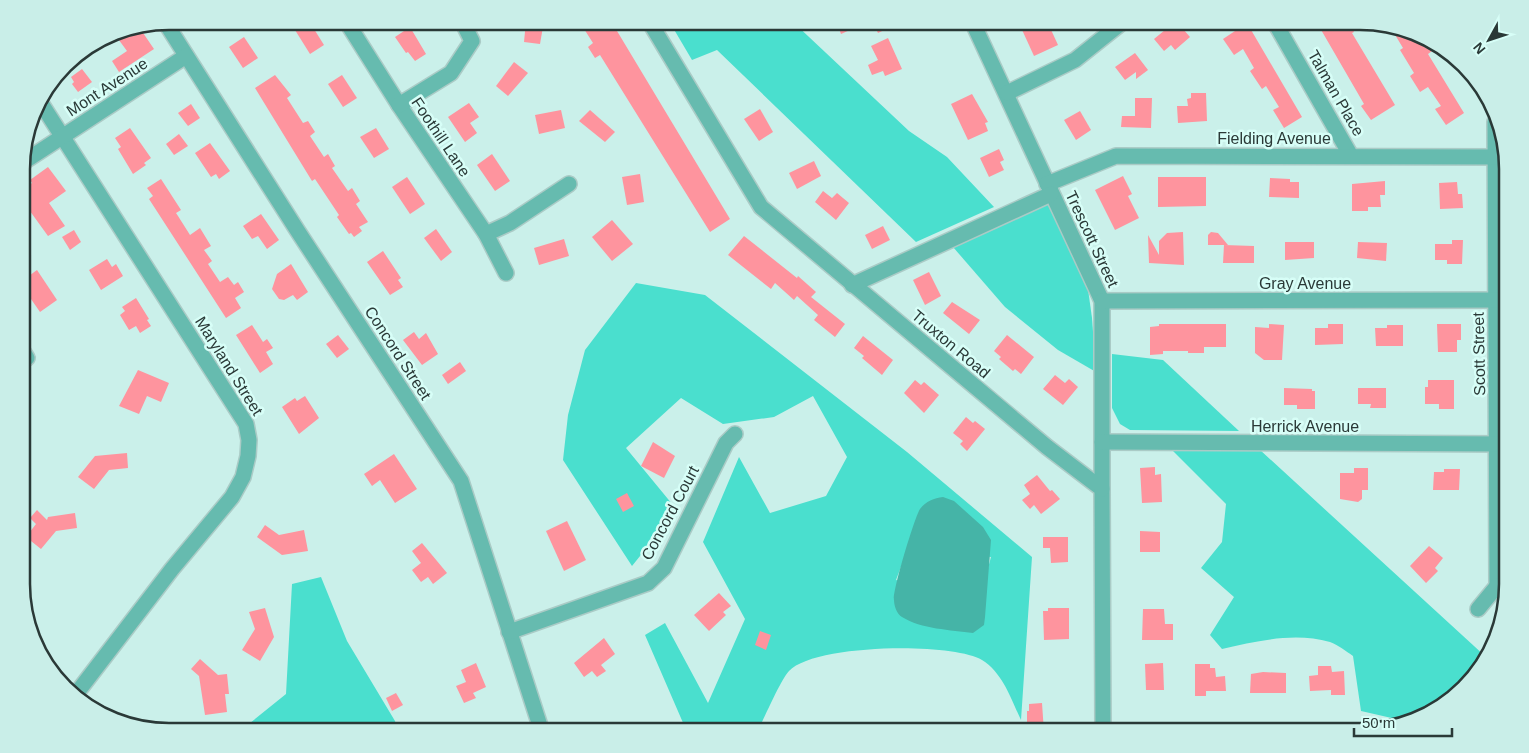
<svg xmlns="http://www.w3.org/2000/svg" width="1529" height="753" font-family="Arial,sans-serif">
<style>
.green{fill:#4adfce;fill-rule:evenodd}
.water{fill:#45b4a7}
.building{fill:#fe949e}
.lines{fill:none;stroke-linecap:round;stroke-linejoin:round}
.minor-casing{stroke:#aacbc6;stroke-width:18}
.minor{stroke:#66bbaf;stroke-width:15}
.labels{text-anchor:middle;dominant-baseline:central;stroke-width:5;stroke-linejoin:round;paint-order:stroke}
.street-label{font-size:16px;fill:#2a3937;stroke:#d7fef7}
.rim{fill:none;stroke:#2a3937;stroke-width:2.5}
</style>
<rect width="100%" height="100%" fill="#caf0ea"/>
<g class="green">
<path d="M669 21H792L909 131 947 157 994 207 916 242 717 50 692 60Z"/>
<path d="M1047 198 1087 282 1092 318 1096 372 1058 350 1005 307 953 247Z"/>
<path d="M636 283 705 295 907 452 1032 557 1021 720C1011 699 1003 673 982 660 952 642 814 644 789 671 780 681 765 717 757 732H687L645 635 665 623 708 703 745 619 703 542 739 457 770 513 826 496 847 457 813 396 774 417 723 424 681 398 626 448 677 510 632 566 563 460 568 415 585 350ZM907 551 991 557 987 572 985 599 896 580Z"/>
<path d="M1112 354 1163 360 1239 431 1130 430 1120 424 1112 408Z"/>
<path d="M1171 449H1259L1486 657 1442 707 1409 718 1396 719 1361 711 1353 656C1346 651 1338 645 1330 642 1295 632 1256 641 1222 649L1210 635 1234 597 1201 568 1222 542 1226 504Z"/>
<path d="M321 577 347 641 395 721 398 732H239L286 694 292 584Z"/>
</g>
<path class="water" d="M943 497 954 501 983 527 991 540 985 617 984 625 973 633C951 630 921 629 902 617 897 614 894 606 894 600 892 592 915 516 920 509 926 501 934 498 943 497Z"/>
<g class="building">
<path d="M309 21 324 45 310 54 295 30Z"/>
<path d="M526 21H544L540 44 524 42Z"/>
<path d="M579 21H611L730 219 710 232 600 55 595 58 588 47 593 43Z"/>
<path d="M836 21H870L841 34Z"/>
<path d="M872 21H903L878 33Z"/>
<path d="M1018 21H1047L1058 45 1034 56Z"/>
<path d="M1176 21 1190 37 1175 50 1171 45 1164 51 1154 39Z"/>
<path d="M1332 21H1348L1354 32 1352 33 1395 105 1371 120 1361 106 1364 104 1320 28Z"/>
<path d="M1247 23 1302 117 1284 128 1273 110 1279 107 1266 86 1262 89 1250 71 1254 68 1243 49 1234 55 1223 39Z"/>
<path d="M139 27 154 49 119 72 112 61 127 51 113 32Z"/>
<path d="M410 27 426 54 415 61 408 52 406 53 395 37Z"/>
<path d="M1391 28 1422 36 1432 51 1428 54 1464 113 1446 125 1435 109 1441 106 1428 87 1420 92 1410 76 1414 73 1400 50 1403 48Z"/>
<path d="M244 37 258 58 243 68 229 47Z"/>
<path d="M888 38 902 69 885 76 883 71 872 75 868 65 878 60 871 46Z"/>
<path d="M1135 53 1148 70 1136 79V72L1125 80 1115 67Z"/>
<path d="M514 62 528 73 508 96 496 86Z"/>
<path d="M82 69 92 82 78 92 72 84 74 82 71 77Z"/>
<path d="M275 75 291 95 287 98 303 123 308 121 315 132 310 136 324 157 328 154 335 166 332 168 348 191 352 188 360 201 356 204 368 222 359 227 362 231 354 237 351 233 349 234 337 217 339 215 315 179 312 181 255 88Z"/>
<path d="M342 75 357 98 343 107 328 84Z"/>
<path d="M1191 93H1206L1207 121 1178 123 1177 106H1188L1187 99 1191 98Z"/>
<path d="M972 94 988 122 985 123 988 131 968 140 951 104Z"/>
<path d="M1135 98H1152L1151 128 1121 127 1122 116H1135Z"/>
<path d="M469 103 479 117 470 123 477 133 465 142 448 117Z"/>
<path d="M191 104 200 118 188 126 178 113Z"/>
<path d="M760 109 773 132 759 141 744 119Z"/>
<path d="M561 110 565 128 539 134 535 115Z"/>
<path d="M590 110 615 132 605 142 579 121Z"/>
<path d="M1080 111 1091 130 1076 140 1064 120Z"/>
<path d="M130 128 151 158 144 163 146 165 133 174 118 149 121 147 115 138Z"/>
<path d="M376 128 389 149 374 158 360 137Z"/>
<path d="M179 134 188 146 174 155 166 144Z"/>
<path d="M210 143 230 171 219 179 216 174 211 177 195 153Z"/>
<path d="M999 149 1004 160 1000 162 1004 170 989 177 980 158Z"/>
<path d="M492 154 510 181 495 191 477 165Z"/>
<path d="M814 161 821 176 797 189 789 173Z"/>
<path d="M48 167 66 191 49 203 65 226 48 236 22 200V190L32 183 30 180Z"/>
<path d="M640 174 644 202 627 205 622 177Z"/>
<path d="M1123 176 1132 194 1128 196 1139 218 1115 230 1095 190Z"/>
<path d="M407 177 425 204 410 214 392 187Z"/>
<path d="M1158 177H1206V206L1158 207Z"/>
<path d="M1270 178 1290 179V182H1299V198L1269 197Z"/>
<path d="M161 179 181 210 176 213 178 216 190 235 200 228 211 246 204 250 212 261 208 264 220 282 228 277 234 285 238 282 244 292 235 298 241 308 226 318 149 199 153 196 147 188Z"/>
<path d="M1385 181V195H1380L1381 207H1368V211H1352V184Z"/>
<path d="M1457 182 1458 194H1462L1463 208 1440 209 1439 183Z"/>
<path d="M823 191 832 198 837 193 849 203 836 220 815 202Z"/>
<path d="M261 214 279 240 267 249 258 236 252 239 243 226Z"/>
<path d="M612 220 633 244 612 261 592 237Z"/>
<path d="M883 226 890 240 872 249 865 235Z"/>
<path d="M436 229 452 252 441 261 424 238Z"/>
<path d="M74 230 81 242 70 250 62 237Z"/>
<path d="M1183 232 1184 265 1149 263 1148 235 1159 255V241L1167 233Z"/>
<path d="M1211 232 1218 233 1228 245H1208V235Z"/>
<path d="M744 236 797 278 798 276 816 292 811 297 845 324 835 337 814 320 818 315 797 296 794 300 775 283 771 289 728 255Z"/>
<path d="M564 239 569 256 539 265 534 248Z"/>
<path d="M1452 240H1463L1462 264H1447V260H1435V244H1452Z"/>
<path d="M1285 242H1314V258L1285 260Z"/>
<path d="M1358 242 1387 243 1386 261 1357 258Z"/>
<path d="M1224 245 1254 246V263H1223Z"/>
<path d="M383 251 401 278 398 280 403 287 390 295 367 262Z"/>
<path d="M107 259 112 267 116 264 123 276 101 290 89 270Z"/>
<path d="M291 264 308 292 297 300 293 295 284 300 279 299 272 289 277 274Z"/>
<path d="M37 270 57 300 40 312 22 286V281Z"/>
<path d="M929 272 941 296 925 305 913 280Z"/>
<path d="M136 298 149 319 147 320 151 326 140 333 136 326 129 330 120 315 125 311 122 307Z"/>
<path d="M952 302 980 320 969 334 943 313Z"/>
<path d="M1159 324H1226V347H1204V353H1188V351H1163V354L1150 355V327L1159 326Z"/>
<path d="M1269 324 1284 325 1282 360H1264L1255 353V327L1269 328Z"/>
<path d="M1328 324H1343V344L1315 345V328H1328Z"/>
<path d="M1437 324H1461V340H1457V352H1438Z"/>
<path d="M252 325 263 342 267 339 273 348 266 352 273 364 260 373 236 335Z"/>
<path d="M1387 325H1403V346H1376L1375 328H1387Z"/>
<path d="M414 332 419 339 426 333 438 354 422 365 403 340Z"/>
<path d="M338 335 349 349 337 358 326 344Z"/>
<path d="M1007 335 1034 357 1021 374 1015 369 1013 371 999 359 1001 357 994 351Z"/>
<path d="M863 336 893 360 882 375 862 358 864 356 854 348Z"/>
<path d="M460 362 466 371 448 384 442 375Z"/>
<path d="M138 370 169 383 161 402 147 396 139 414 119 406Z"/>
<path d="M1055 375 1065 383 1069 379 1078 387 1063 405 1043 389Z"/>
<path d="M915 380 921 385 924 382 939 395 924 413 904 393Z"/>
<path d="M1428 380H1454V409H1439V404H1425V387H1428Z"/>
<path d="M1284 388 1312 389V391H1315V409H1297V405H1284Z"/>
<path d="M1358 388H1386V408H1370L1371 404H1358Z"/>
<path d="M305 396 319 418 299 434 282 407 295 398 297 401Z"/>
<path d="M966 417 973 423 975 421 985 429 967 451 960 444 963 441 953 433Z"/>
<path d="M653 442 675 456 664 478 641 466Z"/>
<path d="M127 453 128 468 109 470 94 489 78 477 95 456Z"/>
<path d="M394 454 417 489 395 503 380 480 372 486 364 474Z"/>
<path d="M1155 467V475L1161 474 1162 502 1142 503 1140 468Z"/>
<path d="M1354 468H1368V490H1362V499L1358 502 1340 499V473H1354Z"/>
<path d="M1444 469H1460L1459 490H1433L1434 472H1444Z"/>
<path d="M1037 475 1050 491 1052 490 1060 499 1041 514 1034 505 1030 509 1022 500 1030 494 1024 485Z"/>
<path d="M627 493 634 506 623 512 616 499Z"/>
<path d="M37 510 47 520 48 517 75 513 77 528 56 531 41 549 26 537 36 524 30 518Z"/>
<path d="M567 521 586 560 564 571 546 531Z"/>
<path d="M265 525 279 535 304 530 308 551 282 555 257 537Z"/>
<path d="M1140 531 1160 532V552H1140Z"/>
<path d="M1043 537H1068V562L1051 563 1050 548H1043Z"/>
<path d="M422 543 447 573 433 584 428 577 421 582 412 570 421 563 412 551Z"/>
<path d="M1429 546 1443 558 1435 568 1438 571 1426 583 1410 566Z"/>
<path d="M719 593 731 606 723 612 726 615 709 631 694 615Z"/>
<path d="M265 608 274 637 260 661 242 650 255 629 249 612Z"/>
<path d="M1048 608H1069V639L1044 640 1043 611H1048Z"/>
<path d="M1143 609H1164L1165 624H1173V640H1142Z"/>
<path d="M760 631 771 635 766 650 755 645Z"/>
<path d="M604 638 615 654 601 665 606 671 597 677 592 671 584 677 574 663Z"/>
<path d="M200 659 218 675 227 674 229 694H225L227 712 205 715 199 676 191 669Z"/>
<path d="M476 663 486 687 473 693 476 698 464 703 456 686 466 682 461 670Z"/>
<path d="M1163 663 1164 690H1146L1145 664Z"/>
<path d="M1195 664H1210V668H1215L1216 677 1225 676 1226 691H1206V696H1195Z"/>
<path d="M1318 666H1331L1332 672 1344 671 1345 695H1331V690L1310 691 1309 676 1318 675Z"/>
<path d="M1263 672 1286 673V693H1250L1251 674Z"/>
<path d="M396 693 403 705 392 711 386 698Z"/>
<path d="M1042 703 1044 732H1027V711H1029V704Z"/>
</g>
<g class="lines">
<defs>
<g id="minor">
<path d="M346 21 399 105 486 234 506 273"/>
<path d="M649 21 761 207 1047 447 1102 489 1103 732"/>
<path d="M972 21 1102 301V489"/>
<path d="M1274 21 1351 156"/>
<path d="M165 22 297 230 461 481 542 732"/>
<path d="M1007 93 1075 60 1124 21"/>
<path d="M39 100 246 424 249 440 248 456 243 477 232 497 172 569 76 694"/>
<path d="M399 105 451 73 472 41 462 21"/>
<path d="M1495 122 1497 586"/>
<path d="M22 163 186 56"/>
<path d="M1047 184 1116 156 1507 157"/>
<path d="M486 234 510 223 569 184"/>
<path d="M852 285 1051 194"/>
<path d="M1102 301 1507 300"/>
<path d="M22 350 27 358"/>
<path d="M1102 442 1506 444"/>
<path d="M1478 609 1497 586"/>
<path d="M509 632 648 583 664 568 726 443 735 434"/>
<path d="M1103 731H1370"/>
</g>
</defs>
<use href="#minor" class="minor-casing"/>
<use href="#minor" class="minor"/>
</g>
<g class="labels">
<g class="street-label">
<text transform="translate(107 87) rotate(-33)">Mont Avenue</text>
<text transform="translate(1336 93) rotate(60)">Talman Place</text>
<text transform="translate(441 137) rotate(56)">Foothill Lane</text>
<text x="1274" y="138">Fielding Avenue</text>
<text transform="translate(1092 239) rotate(65)">Trescott Street</text>
<text x="1305" y="283">Gray Avenue</text>
<text transform="translate(951 344) rotate(40)">Truxton Road</text>
<text transform="translate(398 353) rotate(57)">Concord Street</text>
<text transform="translate(1479 354) rotate(-91)">Scott Street</text>
<text transform="translate(229 366) rotate(58)">Maryland Street</text>
<text x="1305" y="426">Herrick Avenue</text>
<text transform="translate(670 513) rotate(-62)">Concord Court</text>
</g>
</g>
<path d="M0 0H1529V753H0ZM169 30H1360A139 139 0 0 1 1499 169V584A139 139 0 0 1 1360 723H169A139 139 0 0 1 30 584V169A139 139 0 0 1 169 30Z" fill="#c9eee8" fill-rule="evenodd"/>
<path class="rim" d="M169 30H1360A139 139 0 0 1 1499 169V584A139 139 0 0 1 1360 723H169A139 139 0 0 1 30 584V169A139 139 0 0 1 169 30Z"/>
<g transform="translate(1489 40) rotate(230)" stroke="#d7fef7" stroke-width="4" paint-order="stroke">
<path d="M0-4L9 19L0 12L-9 19Z" fill="#2a3937"/>
<text y="-8" font-size="14" font-weight="bold" text-anchor="middle" fill="#2a3937">N</text>
</g>
<path d="M1354 728v8h98v-8" fill="none" stroke="#2a3937" stroke-width="2.5"/>
<text x="1362" y="728" font-size="15" fill="#2a3937" stroke="#d7fef7" stroke-width="4" paint-order="stroke">50 m</text>
</svg>
